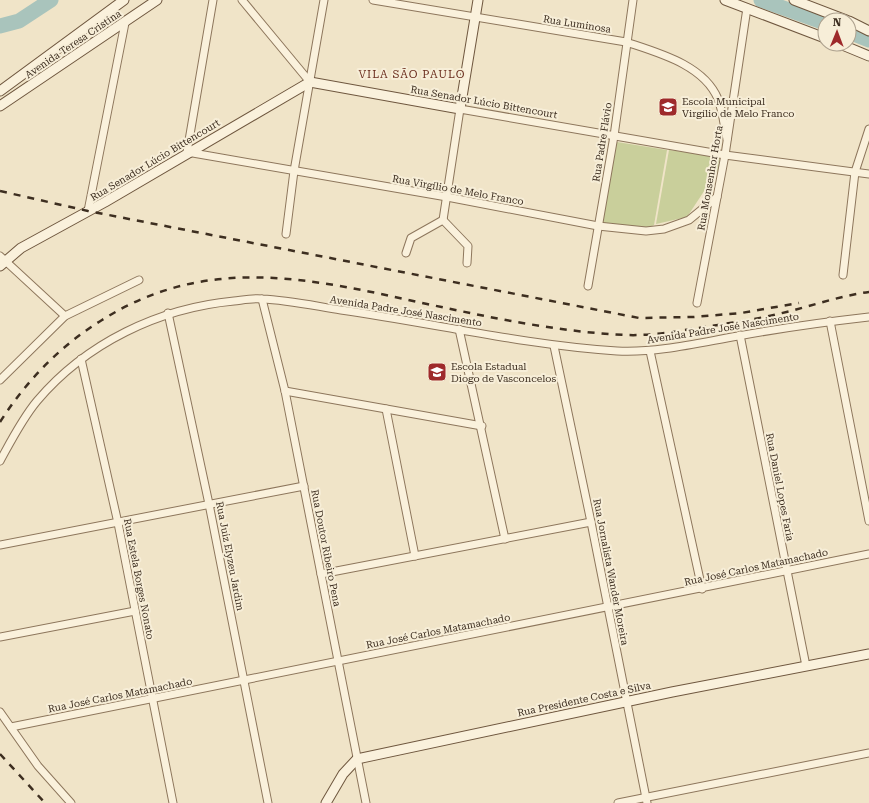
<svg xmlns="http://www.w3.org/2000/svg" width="869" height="803" font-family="'Roboto Serif',serif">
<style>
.green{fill:#c9cf9b}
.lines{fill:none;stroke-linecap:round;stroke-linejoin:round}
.river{stroke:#a9c4bc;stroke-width:15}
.street-casing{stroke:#8d765c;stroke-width:9}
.secondary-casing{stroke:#6f573f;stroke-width:11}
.street{stroke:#faf1dc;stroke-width:7}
.secondary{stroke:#faf1dc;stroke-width:9}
.rail{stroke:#3d2e20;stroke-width:2.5;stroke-dasharray:7 7;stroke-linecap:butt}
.labels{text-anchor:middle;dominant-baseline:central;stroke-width:4;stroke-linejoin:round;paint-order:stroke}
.street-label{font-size:10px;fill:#3d2e20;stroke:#f7eed8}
.poi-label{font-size:10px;fill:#3d2e20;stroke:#f7eed8;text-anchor:start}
.neighbourhood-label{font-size:11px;letter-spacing:1px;fill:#6b2e1e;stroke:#f7eed8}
</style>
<rect width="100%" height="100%" fill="#f0e4c8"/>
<g class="green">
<path d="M617 142 667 150 654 225 648 228 601 223Z"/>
<path d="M669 150 721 157 720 167 687 217 656 224Z"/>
</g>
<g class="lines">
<g class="river">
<path d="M761 0 825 23"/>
<path d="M0 26 19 21 51 0"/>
<path d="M849 32 869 40"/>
</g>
<defs>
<g id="street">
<path d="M213 0 187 152 447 197 598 226 646 231 664 229 689 220 717 197"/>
<path d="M242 0 310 82"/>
<path d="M373 0 626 42C659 53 704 65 718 99 723 112 724 126 727 139"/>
<path d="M88 211 125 23"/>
<path d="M443 220 460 109 725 155 869 174"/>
<path d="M443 220 468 246 467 263"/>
<path d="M286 234 294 171 324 0"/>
<path d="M406 253 411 238 443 220"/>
<path d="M0 256 65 316"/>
<path d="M843 275 855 172 869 129"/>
<path d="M588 286 614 136 633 0"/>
<path d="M262 299 285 391 366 803"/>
<path d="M697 303 725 155 747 8"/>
<path d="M168 313 209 504 268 803"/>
<path d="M830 321 869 521"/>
<path d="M459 329 505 539"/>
<path d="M740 335 806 666"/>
<path d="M554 346 591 522 647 803"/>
<path d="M650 351 702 589"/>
<path d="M81 359 118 523 173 803"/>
<path d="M0 380 65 316 139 280"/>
<path d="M285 391 482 426"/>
<path d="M386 409 415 556"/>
<path d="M0 461C11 441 22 419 37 401 86 343 159 308 234 301 243 300 253 298 262 299 288 300 315 306 341 310 433 323 524 345 617 351 658 353 698 343 738 336 782 328 825 322 869 317"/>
<path d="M0 545 304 486"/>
<path d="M321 574 591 522"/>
<path d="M0 637 135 611"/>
<path d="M0 712 38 766 71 803"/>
<path d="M11 727 869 554"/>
<path d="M618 803 869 753"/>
</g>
<g id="secondary">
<path d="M725 0 825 38"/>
<path d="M794 0 846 20"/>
<path d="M849 21 869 31"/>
<path d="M840 44 869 56"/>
<path d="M0 91 124 0"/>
<path d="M0 106 157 0"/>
<path d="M0 266 21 248 105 202 310 82 460 109 478 0"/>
<path d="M326 803 343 774 357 759 672 692 869 654"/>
</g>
</defs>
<use href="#street" class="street-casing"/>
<use href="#secondary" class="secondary-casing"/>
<use href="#street" class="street"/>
<use href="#secondary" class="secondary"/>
<g class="rail">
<path d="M0 191 88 211 639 318 693 317 741 313 799 303"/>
<path d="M0 422C27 380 60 346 102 320 208 253 313 279 427 304 493 318 559 332 626 335 653 336 678 331 705 327 729 323 754 320 778 314 809 307 838 296 869 292"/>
<path d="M0 754 45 803"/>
</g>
</g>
<defs>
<symbol id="school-square" viewBox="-11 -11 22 22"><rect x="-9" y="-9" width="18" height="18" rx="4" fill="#9e2a2b" stroke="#f7eed8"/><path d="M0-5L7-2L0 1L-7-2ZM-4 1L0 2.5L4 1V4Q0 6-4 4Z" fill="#fff"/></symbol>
</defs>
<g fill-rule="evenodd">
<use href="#school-square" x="657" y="96" width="22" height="22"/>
<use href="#school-square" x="426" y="361" width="22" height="22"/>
</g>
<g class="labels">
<g class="street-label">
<text transform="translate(577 24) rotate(9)">Rua Luminosa</text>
<text transform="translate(73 44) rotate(-34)">Avenida Teresa Cristina</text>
<text transform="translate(484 102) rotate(10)">Rua Senador Lúcio Bittencourt</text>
<text transform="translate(602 142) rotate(-81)">Rua Padre Flávio</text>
<text transform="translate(155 160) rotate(-31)">Rua Senador Lúcio Bittencourt</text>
<text transform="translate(710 178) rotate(-80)">Rua Monsenhor Horta</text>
<text transform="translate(458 190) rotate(10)">Rua Virgílio de Melo Franco</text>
<text transform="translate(406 311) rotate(9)">Avenida Padre José Nascimento</text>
<text transform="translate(723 328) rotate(-9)">Avenida Padre José Nascimento</text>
<text transform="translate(780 487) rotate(79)">Rua Daniel Lopes Faria</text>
<text transform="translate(326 548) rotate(79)">Rua Doutor Ribeiro Pena</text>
<text transform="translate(230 556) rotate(79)">Rua Juiz Elyzeu Jardim</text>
<text transform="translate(756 567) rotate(-12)">Rua José Carlos Matamachado</text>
<text transform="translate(611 572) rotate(79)">Rua Jornalista Wander Moreira</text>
<text transform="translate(139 579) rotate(79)">Rua Estela Borges Nonato</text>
<text transform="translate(438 631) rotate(-11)">Rua José Carlos Matamachado</text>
<text transform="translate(120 695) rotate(-11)">Rua José Carlos Matamachado</text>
<text transform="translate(584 699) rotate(-12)">Rua Presidente Costa e Silva</text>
</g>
<g class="poi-label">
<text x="682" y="101">Escola Municipal<tspan x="682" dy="12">Virgílio de Melo Franco</tspan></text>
<text x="451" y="366">Escola Estadual<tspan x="451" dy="12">Diogo de Vasconcelos</tspan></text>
</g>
<g class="neighbourhood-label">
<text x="412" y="74">VILA SÃO PAULO</text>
</g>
</g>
<g transform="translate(837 32) rotate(1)"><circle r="19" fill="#f7eed8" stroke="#ada18e"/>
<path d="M0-3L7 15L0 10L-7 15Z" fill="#9e2a2b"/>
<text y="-6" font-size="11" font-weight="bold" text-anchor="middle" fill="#3d2e20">N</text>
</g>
</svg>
